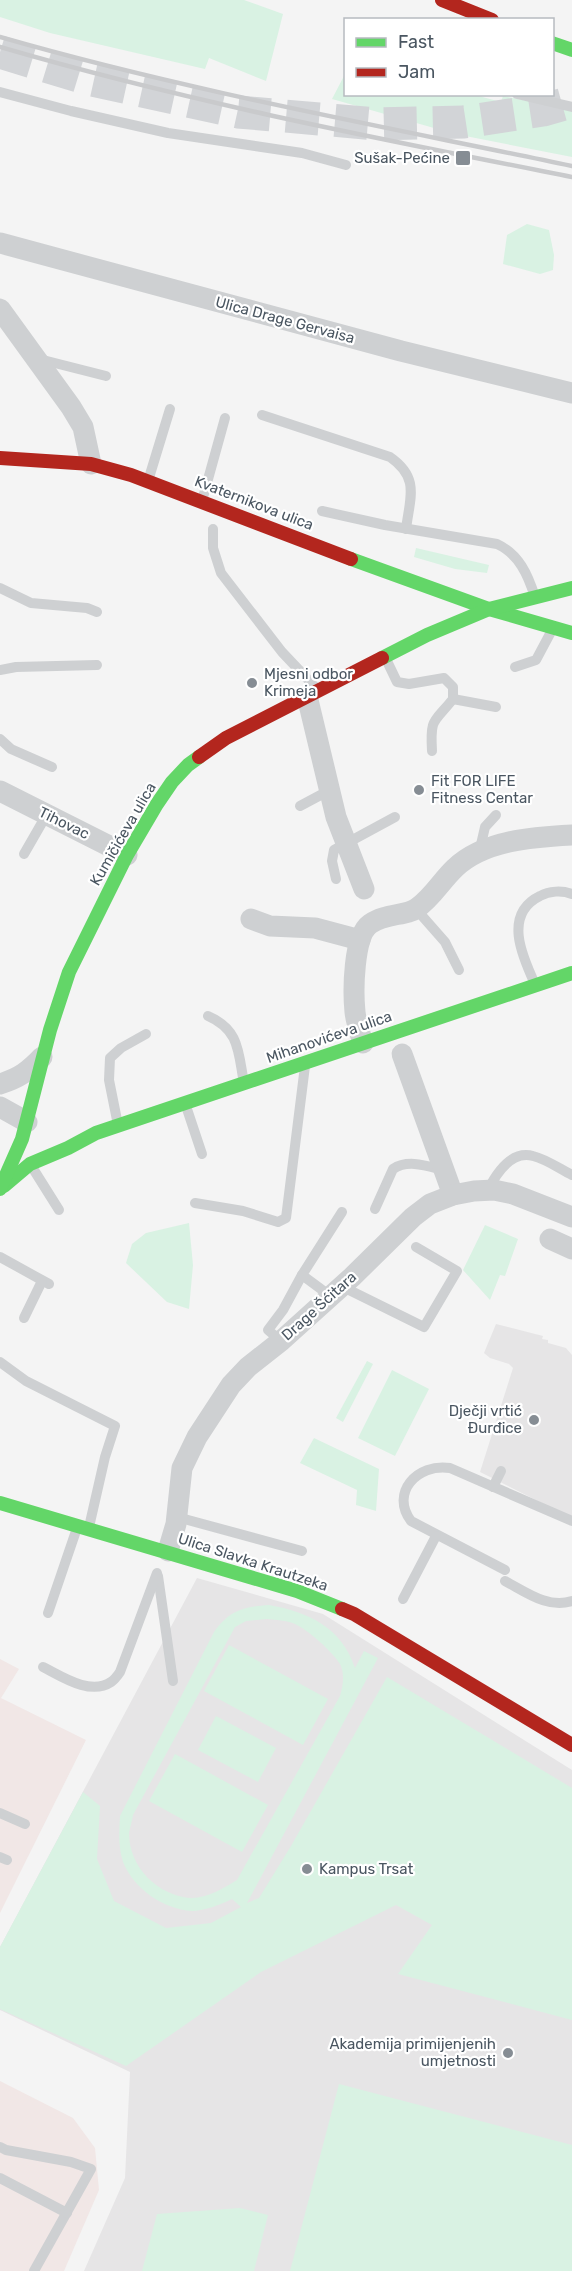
<svg xmlns="http://www.w3.org/2000/svg" width="572" height="2271" font-family="Rubik,sans-serif">
<style>
.education{fill:#e6e5e6}
.medical{fill:#f1e7e6}
.green{fill:#d9f2e3;fill-rule:evenodd}
.lines{fill:none;stroke-linecap:round;stroke-linejoin:round}
.highway-tunnel{stroke:#d2d4d7;stroke-width:33;stroke-dasharray:33 16;stroke-linecap:butt}
.lane{stroke:#ced0d2;stroke-width:10}
.street{stroke:#ced0d2;stroke-width:21}
.fast{stroke:#63d668;stroke-width:14}
.jam{stroke:#b3261e;stroke-width:14}
.rail{stroke:#c9cacc;stroke-width:4.5}
.poi-dot{fill:#868d94;stroke:#fff;stroke-width:2}
.labels{text-anchor:middle;dominant-baseline:central;stroke-width:4.5;stroke-linejoin:round;paint-order:stroke}
.poi-label{font-size:15px;fill:#4a5661;stroke:#fff;text-anchor:end}
.street-label{font-size:15px;fill:#4a5661;stroke:#fff}
</style>
<rect width="100%" height="100%" fill="#f4f4f4"/>
<g class="education">
<path d="M496 1324 543 1336 542 1339 548 1340V1343L566 1348 572 1355V1518L480 1472 513 1368 509 1364 490 1358 484 1353Z"/>
<path d="M197 1578 323 1614 572 1770V2271H84L125 2178 130 2072 0 2010V1947Z"/>
</g>
<g class="medical">
<path d="M0 1659 19 1669 1 1698 86 1740 0 1913Z"/>
<path d="M0 2081 73 2118 95 2148 99 2190 64 2271H0Z"/>
</g>
<g class="green">
<path d="M0 0H244L283 14 266 81 209 58 205 69 50 33 0 17Z"/>
<path d="M345 74 346 94 475 95 501 102 503 96 572 110V157L455 134 332 99Z"/>
<path d="M527 224 549 230 554 255 553 270 540 274 503 264 507 235Z"/>
<path d="M416 548 489 565 487 573 455 569 414 557Z"/>
<path d="M189 1223 193 1265 189 1309 167 1302 126 1263 132 1244 146 1233Z"/>
<path d="M485 1225 518 1239 505 1276 500 1275 490 1300 463 1270Z"/>
<path d="M367 1361 373 1364 343 1422 336 1418Z"/>
<path d="M392 1370 429 1389 395 1456 358 1438Z"/>
<path d="M314 1438 379 1469 376 1511 356 1505 357 1490 300 1463Z"/>
<path d="M269 1605C309 1612 342 1628 355 1668L364 1651 378 1658 247 1903 259 1898 291 1846 387 1677 572 1788V2020L398 1974 432 1925 396 1905 261 1972 126 2066 0 2009V1947L83 1792 100 1806 97 1859 114 1901 166 1928 211 1923 241 1907 232 1899C222 1904 204 1911 192 1911 163 1909 134 1889 123 1862 118 1846 119 1832 120 1816L214 1632C230 1610 243 1607 269 1605ZM267 1619C275 1620 287 1620 295 1624 307 1629 333 1652 340 1664 345 1674 343 1686 340 1696L237 1880C224 1888 206 1899 190 1898 157 1895 129 1867 129 1833 130 1827 132 1821 133 1815L235 1627 246 1621Z"/>
<path d="M229 1645 328 1699 303 1745 204 1691Z"/>
<path d="M216 1716 276 1748 258 1782 198 1750Z"/>
<path d="M175 1754 268 1805 242 1852 149 1801Z"/>
<path d="M339 2084 572 2145V2271H290Z"/>
<path d="M240 2208 268 2215 254 2271H142L157 2214Z"/>
</g>
<g class="lines">
<path class="highway-tunnel" d="M0 52 88 79 238 112 377 124 464 122 543 110 572 102"/>
<g class="lane">
<path d="M0 92 71 111 168 133 302 153 346 165"/>
<path d="M517 94 572 107"/>
<path d="M39 359 106 376"/>
<path d="M262 415 390 457C420 478 410 497 406 529"/>
<path d="M148 481 170 409"/>
<path d="M202 501 225 418"/>
<path d="M322 511 385 525 497 544C519 554 528 575 535 597"/>
<path d="M213 529V548L221 573 282 652 316 688"/>
<path d="M0 588 31 603 87 608 97 612"/>
<path d="M386 659 397 682 409 684 444 678 453 687V699C434 723 430 717 432 751"/>
<path d="M515 667 536 660 552 630"/>
<path d="M0 670 16 667 97 665"/>
<path d="M453 699 496 707"/>
<path d="M0 739 11 749 52 767"/>
<path d="M300 806 330 790"/>
<path d="M479 853 485 827 496 815"/>
<path d="M24 854 47 814"/>
<path d="M336 879 332 861 334 850 395 817"/>
<path d="M416 909 445 942 459 970"/>
<path d="M535 984C522 956 503 914 540 896 549 891 562 890 572 894"/>
<path d="M208 1016C240 1030 238 1052 244 1083"/>
<path d="M186 1106 202 1154"/>
<path d="M118 1125 109 1080 110 1058 121 1048 146 1034"/>
<path d="M32 1167 59 1210"/>
<path d="M488 1190C496 1174 511 1150 533 1156 546 1159 560 1169 572 1175"/>
<path d="M195 1203 243 1211 278 1222 286 1218 305 1066"/>
<path d="M375 1209 393 1169C408 1159 427 1166 443 1170"/>
<path d="M0 1257 49 1284"/>
<path d="M341 1286 424 1327 457 1271 416 1247"/>
<path d="M329 1295 302 1275 342 1212"/>
<path d="M24 1318 42 1281"/>
<path d="M281 1341 268 1330 283 1310 302 1275"/>
<path d="M0 1362 26 1381 115 1426 105 1457 89 1527"/>
<path d="M493 1487 501 1471"/>
<path d="M177 1517 302 1551"/>
<path d="M505 1570 411 1521C390 1493 417 1463 450 1468L572 1521"/>
<path d="M158 1576 173 1681"/>
<path d="M505 1581C526 1592 548 1609 572 1601"/>
<path d="M403 1599 436 1536"/>
<path d="M48 1613 77 1528"/>
<path d="M43 1667C61 1676 90 1696 111 1682 114 1680 118 1675 120 1672L157 1573"/>
<path d="M0 1813 25 1824"/>
<path d="M0 1857 7 1860"/>
<path d="M0 2147 6 2150 71 2162 91 2169 34 2271"/>
<path d="M0 2178 67 2213"/>
</g>
<g class="street">
<path d="M0 243 401 351 572 393"/>
<path d="M0 309 71 407 83 427 91 464"/>
<path d="M307 696 336 817 364 889"/>
<path d="M0 791 127 855"/>
<path d="M251 919 270 926 315 928 360 940"/>
<path d="M363 1043C360 1033 356 1022 355 1012 353 992 353 936 370 924 385 913 407 916 417 908 432 898 442 880 455 868 484 840 534 837 572 835"/>
<path d="M402 1054 453 1195"/>
<path d="M0 1084C19 1078 29 1071 42 1057"/>
<path d="M0 1107 27 1122"/>
<path d="M550 1239 572 1249"/>
<path d="M168 1551 176 1524 182 1468 197 1437 231 1385 248 1367 281 1341 352 1277 413 1217 430 1204 453 1195 474 1191 494 1190 513 1194 572 1217"/>
</g>
<g class="fast">
<path d="M552 43 572 50"/>
<path d="M351 559 489 609 572 633"/>
<path d="M382 658 427 635 489 609 572 588"/>
<path d="M4 1186 30 1164 68 1148 96 1133 572 973"/>
<path d="M0 1189 22 1139 50 1030 69 972 127 855 157 804 172 782 188 765 199 757"/>
<path d="M0 1503 297 1591 342 1609"/>
</g>
<g class="jam">
<path d="M442 0 492 20"/>
<path d="M0 458 91 464 131 475 351 559"/>
<path d="M199 757 226 738 382 658"/>
<path d="M342 1609 354 1614 572 1745"/>
</g>
<g class="rail">
<path d="M0 37C188 91 381 126 572 166"/>
<path d="M0 47C188 102 380 139 572 177"/>
</g>
</g>
<g class="poi-dot">
<rect x="455" y="150" width="16" height="16" rx="3"/>
<circle cx="252" cy="683" r="6"/>
<circle cx="419" cy="790" r="6"/>
<circle cx="534" cy="1420" r="6"/>
<circle cx="307" cy="1869" r="6"/>
<circle cx="508" cy="2053" r="6"/>
</g>
<g class="labels">
<g class="poi-label">
<text x="450" y="158">Sušak-Pećine</text>
<text x="264" y="674" text-anchor="start">Mjesni odbor<tspan x="264" dy="17">Krimeja</tspan></text>
<text x="431" y="781" text-anchor="start">Fit FOR LIFE<tspan x="431" dy="17">Fitness Centar</tspan></text>
<text x="522" y="1411">Dječji vrtić<tspan x="522" dy="17">Đurđice</tspan></text>
<text x="319" y="1869" text-anchor="start">Kampus Trsat</text>
<text x="496" y="2044">Akademija primijenjenih<tspan x="496" dy="17">umjetnosti</tspan></text>
</g>
<g class="street-label">
<text transform="translate(285 320) rotate(15)">Ulica Drage Gervaisa</text>
<text transform="translate(254 503) rotate(21)">Kvaternikova ulica</text>
<text transform="translate(64 823) rotate(26)">Tihovac</text>
<text transform="translate(123 834) rotate(-60)">Kumičićeva ulica</text>
<text transform="translate(329 1037) rotate(-19)">Mihanovićeva ulica</text>
<text transform="translate(319 1306) rotate(-42)">Drage Šćitara</text>
<text transform="translate(253 1562) rotate(18)">Ulica Slavka Krautzeka</text>
</g>
</g>
<rect x="344" y="18" width="210" height="78" fill="#ffffff" stroke="#b7bbc0" stroke-width="1.5"/>
<rect x="356" y="38" width="30" height="9" fill="#63d668" stroke="#b7bbc0" stroke-width="1.5"/>
<text x="398" y="48" font-size="18" fill="#4a5661">Fast</text>
<rect x="356" y="68" width="30" height="9" fill="#b3261e" stroke="#b7bbc0" stroke-width="1.5"/>
<text x="398" y="78" font-size="18" fill="#4a5661">Jam</text>
</svg>
